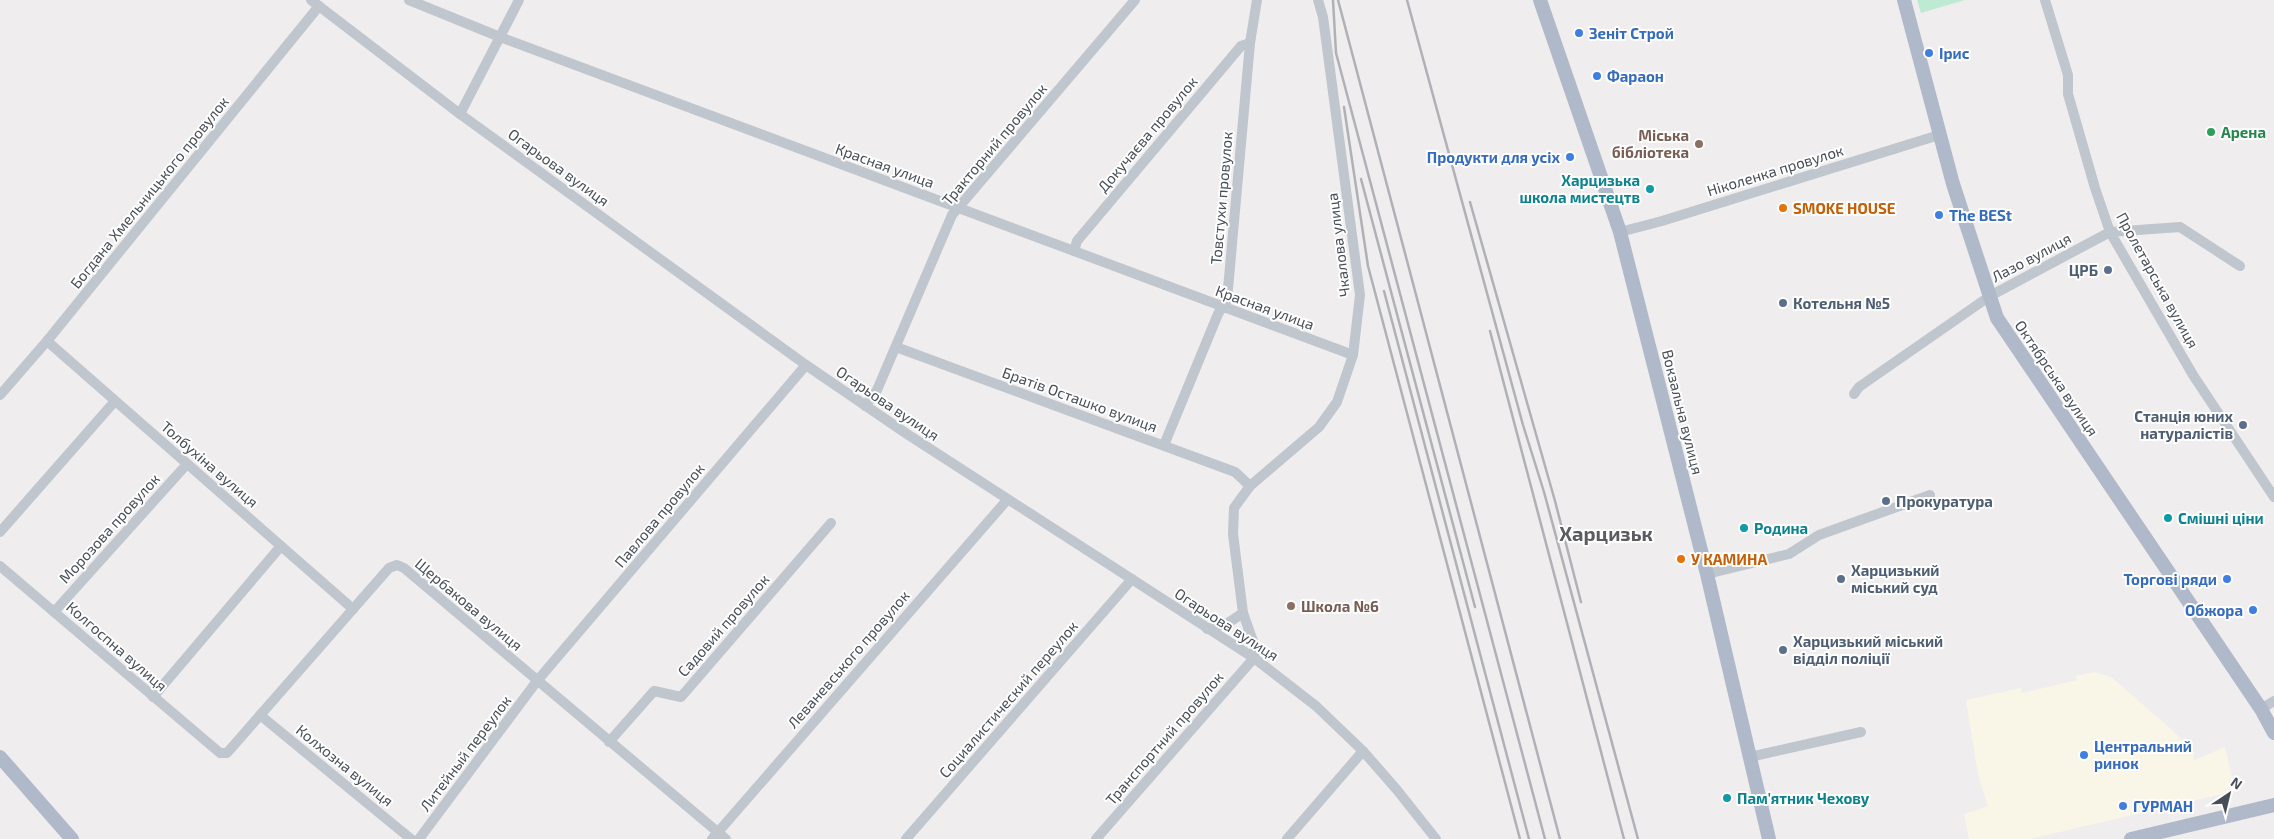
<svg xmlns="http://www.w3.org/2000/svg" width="2274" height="839" font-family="'Exo 2',sans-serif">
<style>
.commercial{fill:#f9f6e7}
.green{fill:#beead4}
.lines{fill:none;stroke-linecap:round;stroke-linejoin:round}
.minor{stroke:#bfc6ce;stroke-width:10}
.major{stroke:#afb9c9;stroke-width:14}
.rail{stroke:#b0b1b7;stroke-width:2.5}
.shop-dot{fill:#3f7fe0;stroke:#fff;stroke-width:2}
.leisure-dot{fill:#2e9e5b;stroke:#fff;stroke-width:2}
.education-dot{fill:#8d6e63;stroke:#fff;stroke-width:2}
.culture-dot{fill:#0f9aa8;stroke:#fff;stroke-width:2}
.food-dot{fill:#e8710a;stroke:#fff;stroke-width:2}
.service-dot{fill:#5c6f8a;stroke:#fff;stroke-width:2}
.labels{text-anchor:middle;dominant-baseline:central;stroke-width:4;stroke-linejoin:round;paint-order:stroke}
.shop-label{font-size:15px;font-weight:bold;fill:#366cbe;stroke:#fff;text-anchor:start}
.leisure-label{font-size:15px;font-weight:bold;fill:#27864d;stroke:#fff;text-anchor:start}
.street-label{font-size:15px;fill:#474e58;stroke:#fff}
.education-label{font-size:15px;font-weight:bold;fill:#785e54;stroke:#fff;text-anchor:end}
.culture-label{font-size:15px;font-weight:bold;fill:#0d838f;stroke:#fff;text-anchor:start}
.food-label{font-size:15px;font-weight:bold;fill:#c56008;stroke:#fff;text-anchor:start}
.service-label{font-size:15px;font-weight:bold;fill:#4e5e75;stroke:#fff;text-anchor:start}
.district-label{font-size:20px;font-weight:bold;fill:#5a5c61;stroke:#fff}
</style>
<rect width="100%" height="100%" fill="#efeded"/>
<path class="commercial" d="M2094 672 2111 677 2171 729 2195 753 2193 756 2194 760 2225 747 2235 791 2030 839H1969L1964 814 1988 806 1978 775 1966 700 2021 688 2022 693 2077 680 2076 676Z"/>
<path class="green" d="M1917 0H1965L1921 13Z"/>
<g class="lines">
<g class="minor">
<path d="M311 0 460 114 806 365 907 434 1254 658 1316 706 1363 751 1397 790 1436 839"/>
<path d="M409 0 500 37 1353 355"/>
<path d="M2045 0 2068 75V94L2095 188 2110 232 2193 375 2274 497"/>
<path d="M460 114 519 0"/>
<path d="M1620 232 1662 221 1939 135"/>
<path d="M1074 251 1077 241 1241 46 1250 43"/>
<path d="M47 341 353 609"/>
<path d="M896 347 1235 472 1250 486"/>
<path d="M1854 394 1859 387 1990 296 2110 232 2180 227 2240 266"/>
<path d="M0 395 47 341 319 6"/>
<path d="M865 406 877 390 952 215 1135 0"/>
<path d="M1164 445 1218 314 1227 300 1250 43 1257 0"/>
<path d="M0 532 115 401"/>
<path d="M0 566 220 753H227L389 568 397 565 404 568 726 839"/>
<path d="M1707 574 1789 554 1819 535 1930 495"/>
<path d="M54 612 187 464"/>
<path d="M1207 629 1228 623 1243 613 1233 534 1234 508 1250 486 1319 427 1337 402 1353 355 1360 295 1323 17 1318 0"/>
<path d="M153 697 281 546"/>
<path d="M2261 709 2274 701"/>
<path d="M260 715 411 839"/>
<path d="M609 742 654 691 681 697 831 523"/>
<path d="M1750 757 1861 732"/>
<path d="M419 839 537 681 806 365"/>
<path d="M712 839 1007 500"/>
<path d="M906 839 1132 579"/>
<path d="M1096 839 1254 658 1255 647 1243 613"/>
<path d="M1287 839 1363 751"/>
</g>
<g class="major">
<path d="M1540 0 1620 232 1707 574 1769 839"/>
<path d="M1904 0 1953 184 1997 318 2261 709 2274 733"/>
<path d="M0 757 72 839"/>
<path d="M2131 839 2274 805"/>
</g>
<g class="rail">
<path d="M1333 0 1336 53 1545 839"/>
<path d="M1338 0 1560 839"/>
<path d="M1407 0 1523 425 1544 492 1638 839"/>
<path d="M1344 107 1368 266 1520 839"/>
<path d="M1361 179 1475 607"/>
<path d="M1470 202 1555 501 1581 602"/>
<path d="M1384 291 1529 839"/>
<path d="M1490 331 1624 839"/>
</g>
</g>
<g class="shop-dot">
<circle cx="1579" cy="33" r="5"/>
<circle cx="1929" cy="53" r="5"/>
<circle cx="1597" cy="76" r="5"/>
<circle cx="1570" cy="157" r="5"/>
<circle cx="1939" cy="215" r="5"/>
<circle cx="2227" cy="579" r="5"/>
<circle cx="2253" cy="610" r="5"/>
<circle cx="2084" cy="755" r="5"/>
<circle cx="2123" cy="806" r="5"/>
</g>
<circle class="leisure-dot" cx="2211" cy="132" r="5"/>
<g class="education-dot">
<circle cx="1699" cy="144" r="5"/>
<circle cx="1291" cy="606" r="5"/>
</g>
<g class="culture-dot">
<circle cx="1650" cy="189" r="5"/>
<circle cx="2168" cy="518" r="5"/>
<circle cx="1744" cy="528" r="5"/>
<circle cx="1727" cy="798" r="5"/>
</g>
<g class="food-dot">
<circle cx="1783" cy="208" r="5"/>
<circle cx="1681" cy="559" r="5"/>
</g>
<g class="service-dot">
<circle cx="2108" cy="270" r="5"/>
<circle cx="1783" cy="303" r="5"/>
<circle cx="2243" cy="425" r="5"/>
<circle cx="1886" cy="501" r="5"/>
<circle cx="1841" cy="579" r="5"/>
<circle cx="1783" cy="650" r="5"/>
</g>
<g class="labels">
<g class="shop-label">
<text x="1589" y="33">Зеніт Строй</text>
<text x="1939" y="53">Ірис</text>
<text x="1607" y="76">Фараон</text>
<text x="1560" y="157" text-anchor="end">Продукти для усіх</text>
<text x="1949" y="215">The BESt</text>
<text x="2217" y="579" text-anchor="end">Торгові ряди</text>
<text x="2243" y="610" text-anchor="end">Обжора</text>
<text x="2094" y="746">Центральний<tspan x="2094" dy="17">ринок</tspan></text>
<text x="2133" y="806">ГУРМАН</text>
</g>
<g class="leisure-label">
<text x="2221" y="132">Арена</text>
</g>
<g class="street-label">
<text transform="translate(1147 134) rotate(-50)">Докучаєва провулок</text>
<text transform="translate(994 144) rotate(-50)">Тракторний провулок</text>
<text transform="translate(885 165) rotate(20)">Красная улица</text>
<text transform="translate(559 167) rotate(36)">Огарьова вулиця</text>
<text transform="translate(1775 170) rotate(-17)">Ніколенка провулок</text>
<text transform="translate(149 192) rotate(-51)">Богдана Хмельницького провулок</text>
<text transform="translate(1221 198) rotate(-85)">Товстухи провулок</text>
<text transform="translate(1338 245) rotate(-97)">Чкалова улица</text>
<text transform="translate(2031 257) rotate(-28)">Лазо вулиця</text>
<text transform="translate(2158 280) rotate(61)">Пролетарська вулиця</text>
<text transform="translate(1265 307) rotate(20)">Красная улица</text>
<text transform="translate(2057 378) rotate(56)">Октябрська вулиця</text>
<text transform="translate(1080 399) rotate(20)">Братів Осташко вулиця</text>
<text transform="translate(888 403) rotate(34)">Огарьова вулиця</text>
<text transform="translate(1683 412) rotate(76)">Вокзальна вулиця</text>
<text transform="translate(210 464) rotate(41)">Толбухіна вулиця</text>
<text transform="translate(659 515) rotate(-50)">Павлова провулок</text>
<text transform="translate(109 528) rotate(-48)">Морозова провулок</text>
<text transform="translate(469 604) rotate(40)">Щербакова вулиця</text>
<text transform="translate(1227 624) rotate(33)">Огарьова вулиця</text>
<text transform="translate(723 625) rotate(-49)">Садовий провулок</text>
<text transform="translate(117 646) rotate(41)">Колгоспна вулиця</text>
<text transform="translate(848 659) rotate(-49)">Леваневського провулок</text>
<text transform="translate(1008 699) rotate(-49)">Социалистический переулок</text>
<text transform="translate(1164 738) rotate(-49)">Транспортний провулок</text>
<text transform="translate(465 753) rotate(-53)">Литейный переулок</text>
<text transform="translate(345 765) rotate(39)">Колхозна вулиця</text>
</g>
<g class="education-label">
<text x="1689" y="135">Міська<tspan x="1689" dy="17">бібліотека</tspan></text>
<text x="1301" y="606" text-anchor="start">Школа №6</text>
</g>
<g class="culture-label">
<text x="1640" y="180" text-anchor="end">Харцизька<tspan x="1640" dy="17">школа мистецтв</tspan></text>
<text x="2178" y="518">Смішні ціни</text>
<text x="1754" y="528">Родина</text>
<text x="1737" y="798">Пам'ятник Чехову</text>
</g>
<g class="food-label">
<text x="1793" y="208">SMOKE HOUSE</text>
<text x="1691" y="559">У КАМИНА</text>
</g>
<g class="service-label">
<text x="2098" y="270" text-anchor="end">ЦРБ</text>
<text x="1793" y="303">Котельня №5</text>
<text x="2233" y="416" text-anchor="end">Станція юних<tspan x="2233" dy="17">натуралістів</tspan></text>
<text x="1896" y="501">Прокуратура</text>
<text x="1851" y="570">Харцизький<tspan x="1851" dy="17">міський суд</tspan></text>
<text x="1793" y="641">Харцизький міський<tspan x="1793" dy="17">відділ поліції</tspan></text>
</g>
<g class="district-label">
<text x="1606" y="533">Харцизьк</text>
</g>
</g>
<g transform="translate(2229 794) rotate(35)" stroke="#ffffff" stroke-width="4" paint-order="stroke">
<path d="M0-4L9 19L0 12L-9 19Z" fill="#474e58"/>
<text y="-8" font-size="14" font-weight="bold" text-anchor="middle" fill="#474e58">N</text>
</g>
</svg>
